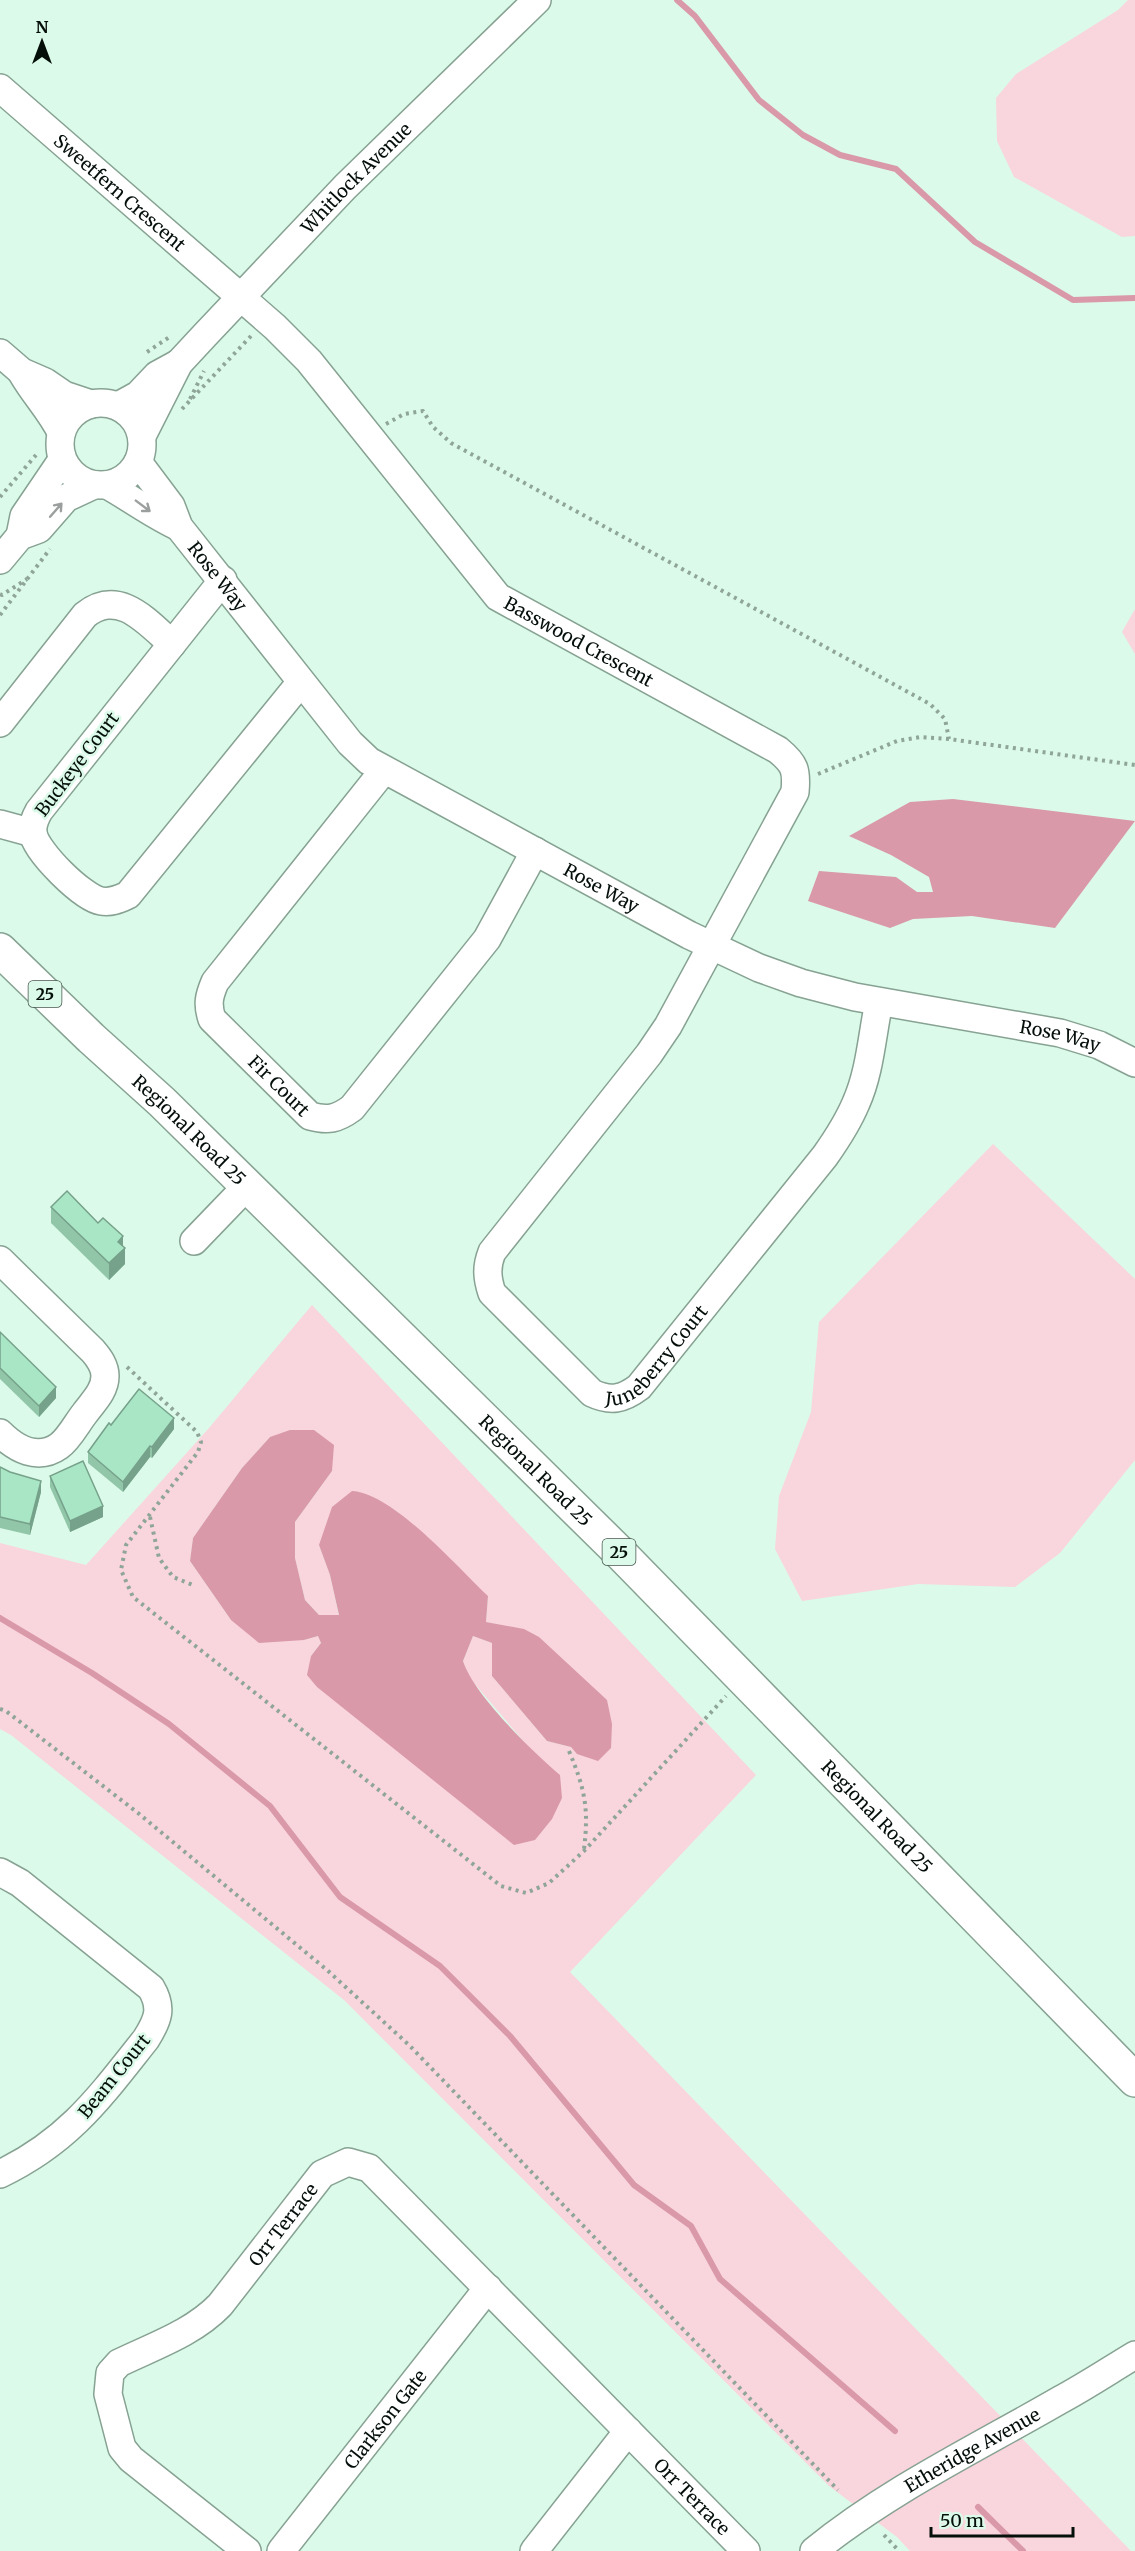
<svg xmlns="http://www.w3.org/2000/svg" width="1135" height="2551" font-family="Merriweather,serif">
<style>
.green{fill:#f9d5dd;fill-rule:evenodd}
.water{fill:#d999a9}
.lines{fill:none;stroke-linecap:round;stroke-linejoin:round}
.stream{stroke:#d999a9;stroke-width:6}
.minor-casing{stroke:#86a292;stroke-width:30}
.major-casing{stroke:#86a292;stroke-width:36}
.path{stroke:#8ea598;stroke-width:4;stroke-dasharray:3 4.5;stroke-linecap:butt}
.minor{stroke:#fff;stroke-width:27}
.major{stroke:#fff;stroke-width:33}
.wall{fill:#91c6a9}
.shaded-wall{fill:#76a18a}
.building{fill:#a9e6c5;stroke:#76a18a;stroke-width:1.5}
.oneway{stroke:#9b9f9d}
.labels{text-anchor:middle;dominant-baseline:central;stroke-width:5;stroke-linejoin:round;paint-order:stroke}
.shield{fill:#dcfae9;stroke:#46564d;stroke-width:1.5}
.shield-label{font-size:16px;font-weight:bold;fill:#050f0a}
.street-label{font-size:18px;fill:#050f0a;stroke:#dcfae9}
</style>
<rect width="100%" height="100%" fill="#dcfae9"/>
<g class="green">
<path d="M1128 0H1135V236L1122 237 1014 177 997 141 996 98 1016 74 1118 10Z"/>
<path d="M1135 609V654L1122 632Z"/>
<path d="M993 1144 1135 1279V1460L1060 1553 1015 1587 918 1584 802 1601 775 1549 779 1496 811 1412 819 1322Z"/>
<path d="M312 1305 756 1775 570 1972 1131 2551H910L897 2537 829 2486 344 2000 11 1735 0 1729V1543L86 1565 209 1428ZM270 1437 332 1471 295 1522V1558L305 1600 319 1615 339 1616 330 1575 319 1545 488 1596 486 1622 500 1625 578 1754 571 1747 547 1741 492 1676V1643L473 1636 463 1661 468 1676 532 1751 560 1776 311 1656 321 1643 318 1636 304 1640 231 1620 190 1561 193 1538 242 1468Z"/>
</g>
<g class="water">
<path d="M953 799 1135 821 1055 928 972 916 913 919 890 928 808 901 819 871 896 877 917 892H933L929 877 891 855 849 836 910 802Z"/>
<path d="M290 1430H314L334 1445 332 1471 295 1522V1558L305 1600 319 1615H339L330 1575 319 1545 332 1507 352 1491C393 1493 457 1567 488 1596L486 1622 524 1629 539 1637 607 1700 612 1724 611 1748 598 1761 577 1754 571 1747 547 1741 492 1676V1643L473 1636 463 1661C474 1695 532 1751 560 1775L562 1798 552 1819 535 1840 514 1845 317 1687 307 1675 311 1656 321 1643 318 1636 304 1640 259 1643 231 1620 190 1561 193 1538 242 1468 270 1437Z"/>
</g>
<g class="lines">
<g class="stream">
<path d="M677 0 695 16 759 100 803 135 840 155 896 169 975 242 1073 300 1135 298"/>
<path d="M0 1618 92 1673 169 1724 270 1806 340 1897 440 1966 510 2036 634 2185 691 2226 720 2279 895 2431"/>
<path d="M978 2507 1023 2551"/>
</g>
<defs>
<g id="minor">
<path id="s1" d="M0 88 275 327 309 361 498 597 778 750C795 764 797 770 795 792L668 1026 649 1054 492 1252C486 1267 487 1278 492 1293L592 1393C611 1402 623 1399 639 1387L825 1156C837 1139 848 1122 856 1103 870 1072 872 1035 879 1002"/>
<path d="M0 353 22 372 45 382 64 395 91 404"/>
<path d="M22 373C34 394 50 410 61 432"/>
<circle cx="101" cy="444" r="41"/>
<path d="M118 406 138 395 157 375 179 363"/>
<path id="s2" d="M142 436 179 363 205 335 345 187 537 0"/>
<path id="s3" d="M138 462 171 506 179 527 350 743 369 761 689 935 759 968 801 983 855 997 1060 1033 1099 1045 1135 1063"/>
<path d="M107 485C132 499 153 515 179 527"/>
<path d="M20 536 24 516 62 460"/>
<path d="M0 560 20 536 39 529 66 498 94 485"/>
<path d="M223 580 39 811C35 818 32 825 33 833 36 852 83 898 101 901 111 903 119 899 128 895L301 682"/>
<path d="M0 723 85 615C119 588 146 621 172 644"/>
<path id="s4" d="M384 770 215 982C209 996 207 1004 212 1019L310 1116C328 1121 337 1119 352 1108L487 939 535 851"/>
<path d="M0 824 33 833"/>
<path d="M194 1241 247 1186"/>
<path d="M0 1260 93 1351C99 1358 105 1366 105 1376 105 1391 93 1402 85 1413 77 1423 69 1439 59 1446 38 1461 16 1449 0 1433"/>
<path d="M0 1872 20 1883 151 1988C163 2008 158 2020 146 2039 100 2097 69 2141 0 2174"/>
<path id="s5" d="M247 2551 131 2459 122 2448 108 2394 110 2373 119 2363C154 2346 193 2333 220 2305L322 2174 348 2162 369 2168 746 2551"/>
<path id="s6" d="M281 2551 488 2288"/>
<path d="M534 2551 628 2431"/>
<path id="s7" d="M814 2551C889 2490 977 2448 1060 2400 1086 2386 1110 2370 1135 2355"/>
</g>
<g id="major">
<path id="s8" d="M0 950 91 1038 162 1102 620 1553 1135 2080"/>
</g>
</defs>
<use href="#minor" class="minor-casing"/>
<use href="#major" class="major-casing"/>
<g class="path">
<path d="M147 352 171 336"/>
<path d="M190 399 204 371"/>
<path d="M182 409 251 336"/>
<path d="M386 424 404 414 423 411 433 427 451 443 930 704 945 719 949 739"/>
<path d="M0 497 36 455"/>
<path d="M0 594 2 595 27 579"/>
<path d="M0 615 50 549"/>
<path d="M818 774 897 741 921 737 949 739 1135 765"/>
<path d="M127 1367 197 1432 201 1442 198 1452 126 1545 121 1570 133 1597 501 1886 526 1893 549 1883 584 1851 726 1696"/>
<path d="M150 1517 159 1558 173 1577 193 1585"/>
<path d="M0 1709 6 1711 138 1813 327 1970 409 2045 838 2490"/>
<path d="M569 1751C585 1789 589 1809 584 1849"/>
<path d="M884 2535 899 2551"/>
</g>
<use href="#minor" class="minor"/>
<use href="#major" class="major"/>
</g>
<g class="wall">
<path d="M51 1207 98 1223 123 1246 125 1264 109 1280 51 1223Z"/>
<path d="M0 1332 56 1398 39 1417 0 1379Z"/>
<path d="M111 1425 174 1429 152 1458 150 1457 123 1492 88 1463V1452Z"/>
<path d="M0 1467 41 1492 30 1535 0 1528Z"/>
<path d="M50 1476 103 1517 70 1532 50 1487Z"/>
</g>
<g class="shaded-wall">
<path d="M123 1236V1250L125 1248V1264L109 1280V1263L118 1242Z"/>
<path d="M56 1387V1398L39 1417V1406Z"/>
<path d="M174 1418V1429L152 1458V1447Z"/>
<path d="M150 1446V1457L123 1492V1482Z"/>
<path d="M41 1481V1492L30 1535V1524Z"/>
<path d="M103 1506V1517L70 1532V1521Z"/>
</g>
<g class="building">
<path d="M67 1191 98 1223 103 1218 123 1236 118 1242 125 1248 109 1263 51 1207Z"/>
<path d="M0 1332 56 1387 39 1406 0 1368Z"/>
<path d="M139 1389 174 1418 152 1447 150 1446 123 1482 88 1452 109 1423 111 1425Z"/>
<path d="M83 1461 103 1506 70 1521 50 1476Z"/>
<path d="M0 1467 10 1472 41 1481 30 1524 0 1517Z"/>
</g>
<defs><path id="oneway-shaft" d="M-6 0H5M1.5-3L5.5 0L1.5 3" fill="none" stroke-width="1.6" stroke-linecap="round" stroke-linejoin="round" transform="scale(1.5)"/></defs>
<g class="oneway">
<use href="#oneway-shaft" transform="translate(143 506) rotate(37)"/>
<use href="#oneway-shaft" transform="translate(56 510) rotate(-49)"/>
</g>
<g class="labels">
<g class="shield">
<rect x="28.5" y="981" width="33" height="26" rx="4.5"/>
<rect x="602.5" y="1539" width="33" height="26" rx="4.5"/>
</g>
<g class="shield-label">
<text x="45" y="994">25</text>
<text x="619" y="1552">25</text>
</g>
<g class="street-label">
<text stroke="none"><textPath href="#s2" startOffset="338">Whitlock Avenue</textPath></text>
<text stroke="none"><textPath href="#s1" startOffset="159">Sweetfern Crescent</textPath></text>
<text stroke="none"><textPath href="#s3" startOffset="140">Rose Way</textPath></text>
<text stroke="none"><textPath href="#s1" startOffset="807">Basswood Crescent</textPath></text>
<text transform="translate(77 764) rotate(-53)">Buckeye Court</text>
<text stroke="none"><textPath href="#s3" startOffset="644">Rose Way</textPath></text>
<text stroke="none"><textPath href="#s3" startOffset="1130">Rose Way</textPath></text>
<text stroke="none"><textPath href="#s4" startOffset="404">Fir Court</textPath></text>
<text stroke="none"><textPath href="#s8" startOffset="261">Regional Road 25</textPath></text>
<text stroke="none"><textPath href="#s1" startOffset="1902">Juneberry Court</textPath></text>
<text stroke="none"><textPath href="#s8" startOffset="747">Regional Road 25</textPath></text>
<text stroke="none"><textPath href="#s8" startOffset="1233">Regional Road 25</textPath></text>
<text transform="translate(114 2076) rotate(-51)">Beam Court</text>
<text stroke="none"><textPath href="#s5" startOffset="472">Orr Terrace</textPath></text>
<text stroke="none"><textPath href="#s6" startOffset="168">Clarkson Gate</textPath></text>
<text stroke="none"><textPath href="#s7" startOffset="188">Etheridge Avenue</textPath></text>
<text stroke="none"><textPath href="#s5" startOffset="1047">Orr Terrace</textPath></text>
</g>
</g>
<g transform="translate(42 42)" stroke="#dcfae9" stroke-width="4.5" paint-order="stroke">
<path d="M0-4.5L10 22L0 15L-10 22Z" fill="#050f0a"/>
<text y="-9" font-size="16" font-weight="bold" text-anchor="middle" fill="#050f0a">N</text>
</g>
<path d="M931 2527v9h142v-9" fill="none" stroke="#050f0a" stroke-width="3"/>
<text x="940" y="2527" font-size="18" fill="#050f0a" stroke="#dcfae9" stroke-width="4.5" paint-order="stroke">50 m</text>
</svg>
